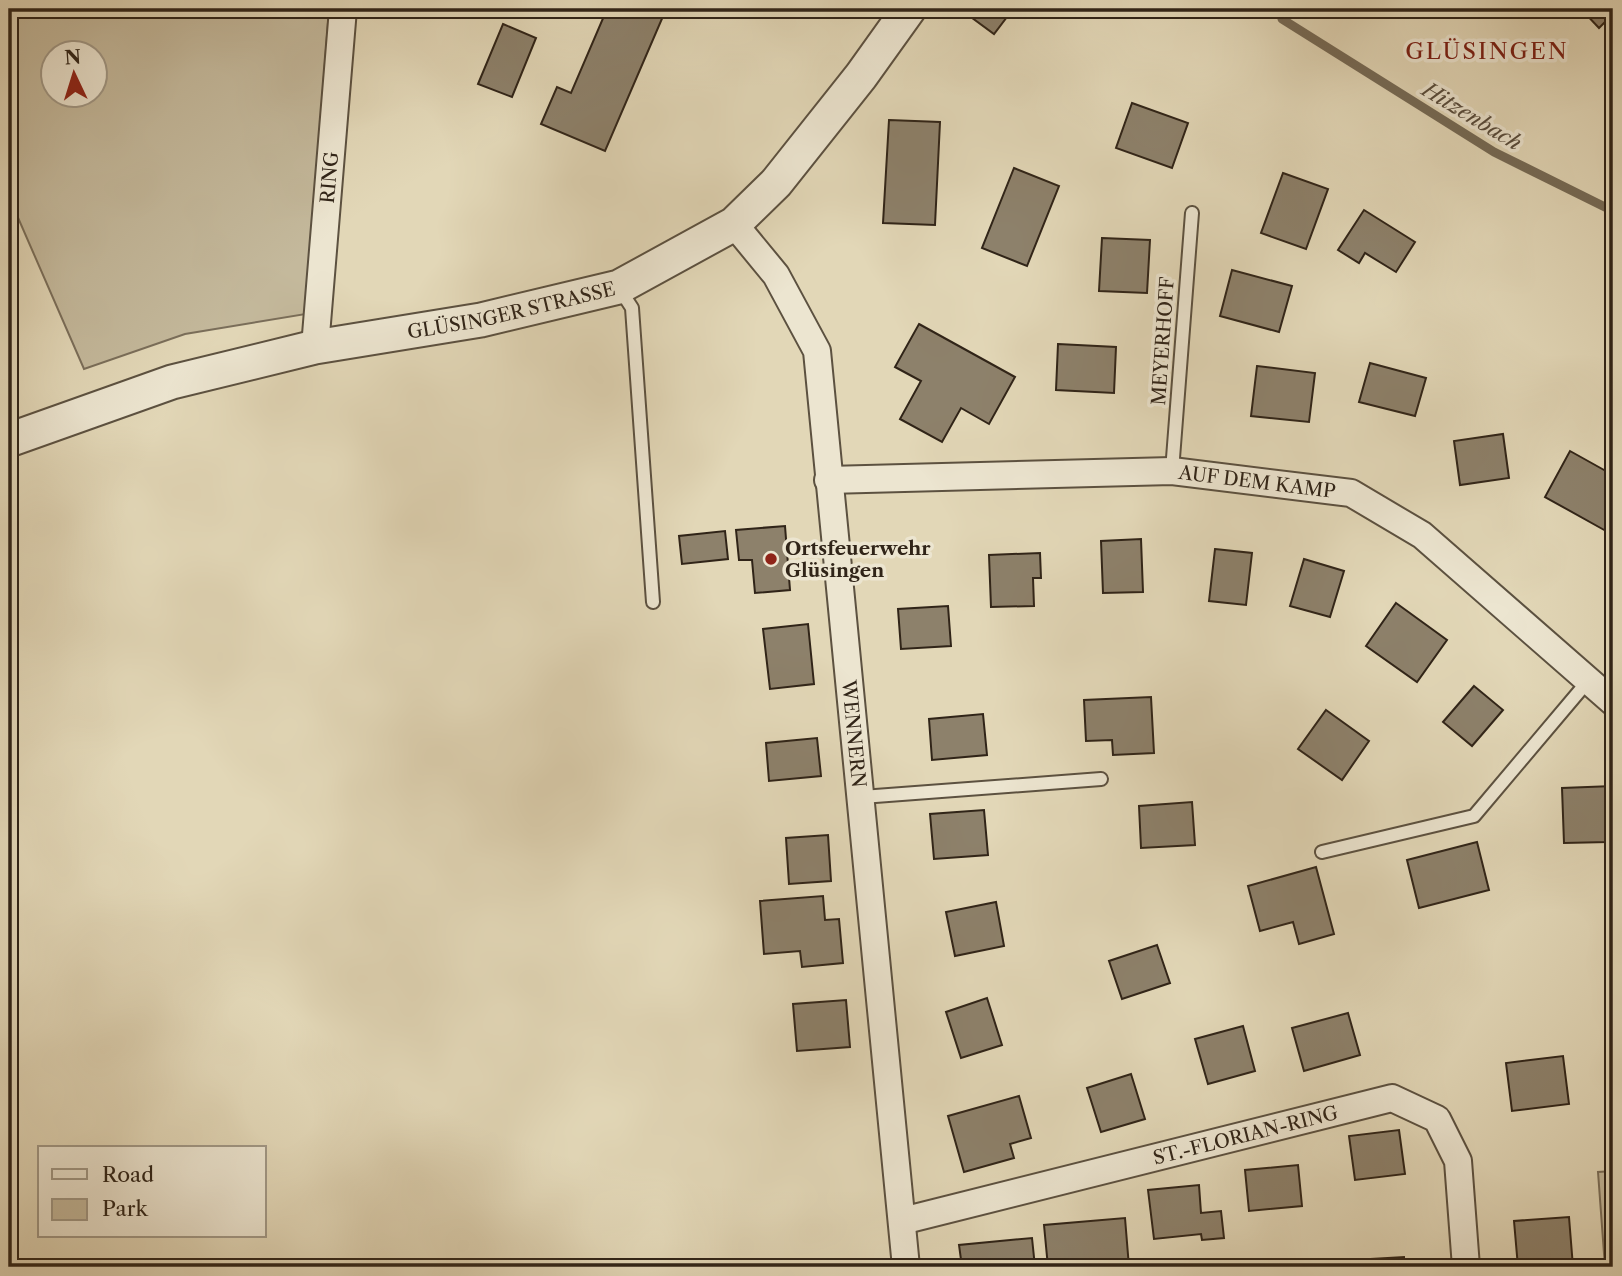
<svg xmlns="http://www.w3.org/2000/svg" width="1622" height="1276" font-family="'Libre Caslon Text',serif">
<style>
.green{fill:#c4b99c;stroke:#7a6e5a;stroke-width:2;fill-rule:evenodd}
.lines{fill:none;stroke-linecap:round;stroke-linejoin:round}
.stream{stroke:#766b57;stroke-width:9}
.building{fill:#8d816b;stroke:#302418;stroke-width:2}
.service-casing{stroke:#5c5140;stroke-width:16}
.minor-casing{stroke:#5c5140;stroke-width:30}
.tertiary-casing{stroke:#5c5140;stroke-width:37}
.service{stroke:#ece5d0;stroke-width:12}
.minor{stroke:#ece5d0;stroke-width:26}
.tertiary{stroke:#ece5d0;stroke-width:33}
.poi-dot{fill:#8f2418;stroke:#ece5d0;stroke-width:2.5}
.labels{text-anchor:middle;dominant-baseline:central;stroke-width:7;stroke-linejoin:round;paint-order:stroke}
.street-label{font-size:19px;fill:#302418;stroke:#ece5d0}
.poi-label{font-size:19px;font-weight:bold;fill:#302418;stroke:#ece5d0;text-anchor:start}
.water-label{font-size:21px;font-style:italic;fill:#594d3d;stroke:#ece5d0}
.quarter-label{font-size:23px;letter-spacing:2px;fill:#7a1f14;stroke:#ece5d0}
</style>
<rect width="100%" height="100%" fill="#e2d7b7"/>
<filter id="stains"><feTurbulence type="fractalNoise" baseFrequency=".00286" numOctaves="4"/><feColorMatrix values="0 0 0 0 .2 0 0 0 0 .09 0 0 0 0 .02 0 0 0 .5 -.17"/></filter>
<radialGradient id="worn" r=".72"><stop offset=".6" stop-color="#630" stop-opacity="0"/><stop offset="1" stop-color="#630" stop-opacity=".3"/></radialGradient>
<g class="green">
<path d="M9 9H329L306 314 185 334 84 369 9 197ZM52 52H94V94H52Z"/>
<path d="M1613 1171V1267H1605L1598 1172Z"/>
</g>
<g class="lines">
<path class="stream" d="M1282 19 1494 152 1613 211"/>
</g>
<g class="building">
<path d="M607 9H652L664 14 605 151 541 124 557 87 571 93Z"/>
<path d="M960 9H1013L994 34Z"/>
<path d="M1581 9H1613V27L1607 20 1599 28Z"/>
<path d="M503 24 536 38 512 97 478 84Z"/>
<path d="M1132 103 1188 123 1172 168 1116 148Z"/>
<path d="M889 120 940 122 935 225 883 223Z"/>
<path d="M1014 168 1059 186 1027 266 982 248Z"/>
<path d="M1283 173 1328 189 1306 249 1261 233Z"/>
<path d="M1364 210 1415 242 1396 272 1365 253 1359 263 1338 250Z"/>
<path d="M1102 238 1150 240 1147 293 1099 291Z"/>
<path d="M1232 270 1292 286 1279 332 1220 316Z"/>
<path d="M919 324 1015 377 989 424 961 408 942 442 900 419 921 381 895 367Z"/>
<path d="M1058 344 1116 347 1114 393 1056 390Z"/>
<path d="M1370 363 1426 378 1415 416 1359 402Z"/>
<path d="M1257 366 1315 373 1309 422 1251 416Z"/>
<path d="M1503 434 1509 478 1460 485 1454 441Z"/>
<path d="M1570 451 1613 475V518L1606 531 1545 497Z"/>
<path d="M785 526 790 590 755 593 752 560H739L736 530Z"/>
<path d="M725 531 728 559 682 564 679 536Z"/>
<path d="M1141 539 1143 592 1103 593 1101 541Z"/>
<path d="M1215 549 1252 553 1246 605 1209 601Z"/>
<path d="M1040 553 1041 578H1033L1034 606 991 607 989 555Z"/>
<path d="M1304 559 1344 571 1330 617 1290 606Z"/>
<path d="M1396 603 1447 640 1417 682 1366 646Z"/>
<path d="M948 606 951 646 901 649 898 609Z"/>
<path d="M808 624 814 684 770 689 763 629Z"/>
<path d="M1474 686 1503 710 1472 746 1443 722Z"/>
<path d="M1151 697 1154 753 1113 755 1112 740 1086 741 1084 700Z"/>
<path d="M1326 710 1369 741 1342 780 1298 749Z"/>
<path d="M983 714 987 755 932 760 929 719Z"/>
<path d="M817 738 821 776 769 781 766 743Z"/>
<path d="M1613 786V829H1607L1608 842 1564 843 1562 788Z"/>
<path d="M1192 802 1195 845 1141 848 1139 806Z"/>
<path d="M984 810 988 855 934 859 930 814Z"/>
<path d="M828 835 831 881 789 884 786 838Z"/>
<path d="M1477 842 1489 890 1419 908 1407 860Z"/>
<path d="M1316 867 1334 934 1299 944 1293 922 1260 931 1248 886Z"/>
<path d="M823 896 825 920 839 919 843 963 802 967 800 951 764 954 760 901Z"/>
<path d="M996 902 1004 946 955 956 946 912Z"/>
<path d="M1157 945 1170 983 1122 999 1109 961Z"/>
<path d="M987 998 1002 1045 961 1058 946 1012Z"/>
<path d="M846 1000 850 1047 797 1051 793 1004Z"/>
<path d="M1348 1013 1360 1055 1304 1071 1292 1028Z"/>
<path d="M1243 1026 1255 1071 1208 1084 1195 1039Z"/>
<path d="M1563 1056 1569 1104 1512 1111 1506 1063Z"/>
<path d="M1131 1074 1145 1119 1101 1132 1087 1088Z"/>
<path d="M1019 1096 1031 1138 1010 1144 1014 1158 964 1172 948 1116Z"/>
<path d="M1399 1130 1405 1174 1355 1180 1349 1136Z"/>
<path d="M1298 1165 1302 1206 1249 1211 1245 1170Z"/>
<path d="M1199 1185 1201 1213 1221 1211 1224 1238 1202 1240 1201 1234 1154 1239 1148 1190Z"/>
<path d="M1569 1217 1573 1267H1518L1514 1221Z"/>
<path d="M1125 1218 1129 1267H1048L1044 1225Z"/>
<path d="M1032 1238 1035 1267H962L959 1245Z"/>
<path d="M1404 1257 1405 1267H1355L1354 1260Z"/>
</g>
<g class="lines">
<defs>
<g id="service">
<path d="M619 288 632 308 653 602"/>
<path d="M1172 471 1192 213"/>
<path d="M862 797 1101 779"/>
<path d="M1322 852 1474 816 1588 681"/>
</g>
<g id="minor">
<path id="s1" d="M734 224 776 275 817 351 906 1267"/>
<path id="s2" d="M315 347 343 9"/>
<path id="s3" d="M828 480 1172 471 1351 493 1422 535 1613 702"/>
<path id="s4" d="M902 1221 1392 1098 1437 1119 1458 1161 1466 1267"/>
</g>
<g id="tertiary">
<path id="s5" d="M9 440 172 382 315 347 481 320 619 287 734 224 776 183 861 76 909 9"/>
</g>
</defs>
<use href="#service" class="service-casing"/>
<use href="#minor" class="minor-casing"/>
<use href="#tertiary" class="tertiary-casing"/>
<use href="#service" class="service"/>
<use href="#minor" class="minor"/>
<use href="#tertiary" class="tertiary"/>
</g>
<circle class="poi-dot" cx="771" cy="559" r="7"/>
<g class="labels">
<g class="street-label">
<text stroke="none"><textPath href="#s2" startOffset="170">RING</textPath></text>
<text stroke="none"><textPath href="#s5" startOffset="520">GLÜSINGER STRASSE</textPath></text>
<text transform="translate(1163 341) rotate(-86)">MEYERHOFF</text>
<text stroke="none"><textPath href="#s3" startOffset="430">AUF DEM KAMP</textPath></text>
<text stroke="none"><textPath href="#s1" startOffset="537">WENNERN</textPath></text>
<text stroke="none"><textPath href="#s4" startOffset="354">ST.-FLORIAN-RING</textPath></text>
</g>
<g class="poi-label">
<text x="785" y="548">Ortsfeuerwehr<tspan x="785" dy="22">Glüsingen</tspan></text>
</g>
<g class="water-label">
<text transform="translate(1472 116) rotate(31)">Hitzenbach</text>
</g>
<g class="quarter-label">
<text x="1487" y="51">GLÜSINGEN</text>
</g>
</g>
<rect width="1622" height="1276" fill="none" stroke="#e2d7b7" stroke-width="35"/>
<rect x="10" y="10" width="1601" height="1255" fill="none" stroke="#302418" stroke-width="3.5"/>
<rect x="18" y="18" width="1587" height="1241" fill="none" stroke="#302418" stroke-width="2"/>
<rect x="38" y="1146" width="228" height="91" fill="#ece5d0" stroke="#a19886" stroke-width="2"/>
<rect x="52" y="1169" width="35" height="10" fill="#ece5d0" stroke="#a19886" stroke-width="2"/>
<text x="102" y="1182" font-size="21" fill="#302418">Road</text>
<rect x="52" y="1199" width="35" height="21" fill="#c4b99c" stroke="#a19886" stroke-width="2"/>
<text x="102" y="1216" font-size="21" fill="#302418">Park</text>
<g transform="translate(74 74) rotate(356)"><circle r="33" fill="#ece5d0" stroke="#a19886" stroke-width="2"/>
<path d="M0-5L12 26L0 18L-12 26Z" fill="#8f2418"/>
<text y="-10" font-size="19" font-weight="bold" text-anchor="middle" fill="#302418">N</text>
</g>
<rect width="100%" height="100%" filter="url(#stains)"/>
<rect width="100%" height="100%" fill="url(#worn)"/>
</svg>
